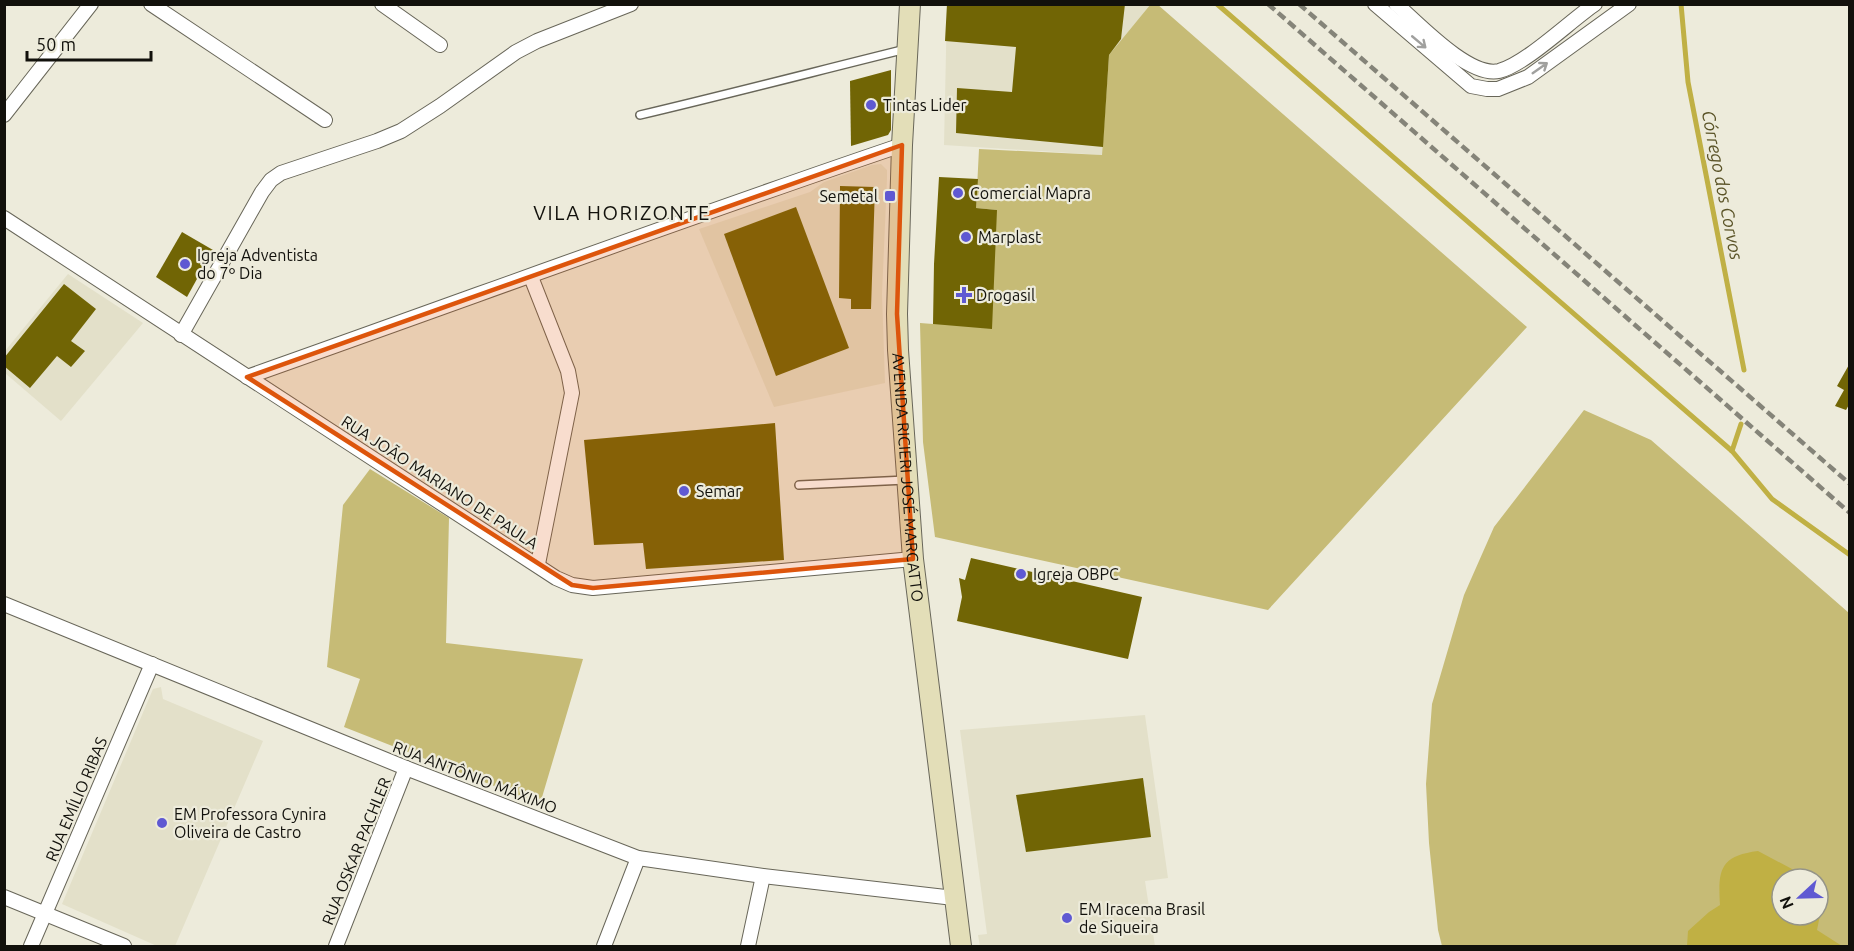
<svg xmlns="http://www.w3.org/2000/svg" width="1854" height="951" font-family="Ubuntu,sans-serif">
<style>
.built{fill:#e3e0c9}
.green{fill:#c6bb76;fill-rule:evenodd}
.water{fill:#c0b044}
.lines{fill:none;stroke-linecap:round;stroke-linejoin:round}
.stream{stroke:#c0b044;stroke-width:5}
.building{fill:#716505}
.lane-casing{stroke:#686659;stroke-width:10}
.street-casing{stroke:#686659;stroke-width:16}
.secondary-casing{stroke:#686659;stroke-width:22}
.lane{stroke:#fff;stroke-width:7}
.street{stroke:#fff;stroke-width:14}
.secondary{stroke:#e3deb8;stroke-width:20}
.rail{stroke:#858479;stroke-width:4.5;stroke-dasharray:9 4.5;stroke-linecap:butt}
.oneway{stroke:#a0a09e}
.marked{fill:#dd550c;fill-opacity:0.2;stroke:#dd550c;stroke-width:4.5;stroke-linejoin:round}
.poi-dot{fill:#5f59d2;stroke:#edebdb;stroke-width:2}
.labels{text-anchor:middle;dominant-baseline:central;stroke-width:4.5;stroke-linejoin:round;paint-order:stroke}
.poi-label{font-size:16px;fill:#12110c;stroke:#edebdb;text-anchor:start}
.street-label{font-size:16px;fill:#12110c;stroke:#edebdb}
.water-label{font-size:18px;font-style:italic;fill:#5b5428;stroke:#edebdb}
.quarter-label{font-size:20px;letter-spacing:1.5px;fill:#12110c;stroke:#edebdb}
</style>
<rect width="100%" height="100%" fill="#edebdb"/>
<g class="built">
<path d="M947 5H1150L1109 55 1102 155 944 145Z"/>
<path d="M881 164 887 170V179L882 294 885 383 774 407 699 229 810 192 824 182 872 165Z"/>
<path d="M68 274 143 323 61 421 5 373V351Z"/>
<path d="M161 687 163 699 263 741 175 946H157L62 904 153 689Z"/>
<path d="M1145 715 1168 878 1145 881 1155 946H980L978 935 987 934 960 730Z"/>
</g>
<g class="green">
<path d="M1157 4 1527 327 1268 610 935 537 923 442 920 323 933 324 997 210 976 208 979 149 1102 155 1109 55 1150 5Z"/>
<path d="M1584 410 1651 440 1849 613V946H1442L1438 930 1429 843 1426 784 1432 704 1464 595 1494 527ZM1782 879H1818V915H1782Z"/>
<path d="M370 469 449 518 446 643 583 659 540 804 344 727 360 679 327 667 343 505Z"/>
</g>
<path class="water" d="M1758 851 1792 869 1804 879H1782V915H1818V890L1824 895 1817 930 1842 946H1687L1688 931 1709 912 1720 905C1718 871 1719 856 1758 851Z"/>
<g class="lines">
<g class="stream">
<path d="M1217 4 1732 451 1772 499 1850 555"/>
<path d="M1681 4 1688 82 1744 370"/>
<path d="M1732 451 1741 424"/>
</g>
</g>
<g class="building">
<path d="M947 4H1125L1121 39 1109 55 1103 147 956 133 957 88 1012 92 1016 47 945 41Z"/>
<path d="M891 70V130L888 135 851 146 850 81Z"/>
<path d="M939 177 978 179 976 208 997 210 992 329 933 324 934 264Z"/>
<path d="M840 186 875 187 871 309H851V299L839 298Z"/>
<path d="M796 207 849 348 776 376 724 234Z"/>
<path d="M182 232 213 250 187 297 156 277Z"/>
<path d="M64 284 96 309 71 341 85 351 71 367 57 356 30 388 4 366V358Z"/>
<path d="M1850 363V403L1846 410 1835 406 1844 390 1837 386Z"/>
<path d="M775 423 784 560 646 569 643 543 594 545 584 440Z"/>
<path d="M971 558 1142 597 1128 659 957 621 962 597 959 578 965 580Z"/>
<path d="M1143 778 1151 837 1026 852 1016 795Z"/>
</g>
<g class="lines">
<defs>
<g id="lane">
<path d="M640 115C729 94 817 71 906 49"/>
<path d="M799 485 906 480"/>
</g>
<g id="street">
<path d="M151 4 325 120"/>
<path d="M382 4 440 45"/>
<path d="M1375 4 1471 86 1487 89H1498L1528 77 1629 4"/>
<path d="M1396 4C1418 23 1469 78 1499 71 1526 64 1570 21 1595 4"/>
<path d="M4 115 91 4"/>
<path d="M4 218 556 578 572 585 593 588 913 559"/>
<path d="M531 277 568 371 572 393 538 564"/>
<path d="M181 335 262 192 271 180 281 173 377 141 401 131 440 106 516 52 537 41 631 4"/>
<path d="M247 377C465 300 683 219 902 145"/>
<path d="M4 604 406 768 638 858 763 876 954 898"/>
<path d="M4 897 124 946"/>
<path d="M31 946 152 664"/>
<path d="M336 946 406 768"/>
<path d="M604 946 638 858"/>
<path d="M748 946 763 876"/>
</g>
<g id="secondary">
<path id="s1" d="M910 4 902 145 897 314 898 350 913 559 961 946"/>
</g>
</defs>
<use href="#lane" class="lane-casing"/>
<use href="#street" class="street-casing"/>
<use href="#secondary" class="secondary-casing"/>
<use href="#lane" class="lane"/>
<use href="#street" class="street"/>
<use href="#secondary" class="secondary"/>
<g class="rail">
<path d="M1268 4 1850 513"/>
<path d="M1299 4 1850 484"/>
</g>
</g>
<defs><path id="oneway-shaft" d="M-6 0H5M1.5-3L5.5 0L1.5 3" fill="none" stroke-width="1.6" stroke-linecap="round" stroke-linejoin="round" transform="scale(1.5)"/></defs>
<g class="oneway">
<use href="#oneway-shaft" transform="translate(1419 42) rotate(40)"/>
<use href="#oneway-shaft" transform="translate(1540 68) rotate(-35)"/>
</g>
<path class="marked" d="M902 145 897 314 913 559 593 588 572 585 247 377Z"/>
<g class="poi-dot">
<circle cx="871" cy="105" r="6"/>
<circle cx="958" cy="193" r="6"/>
<rect x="884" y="190" width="12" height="12" rx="3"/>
<circle cx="966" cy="237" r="6"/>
<circle cx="185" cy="264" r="6"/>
<path d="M961 286h6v6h6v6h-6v6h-6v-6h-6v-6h6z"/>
<circle cx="684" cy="491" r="6"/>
<circle cx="1021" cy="574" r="6"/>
<circle cx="162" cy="823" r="6"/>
<circle cx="1067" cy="918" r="6"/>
</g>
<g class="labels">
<g class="poi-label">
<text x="883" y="105">Tintas Lider</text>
<text x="970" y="193">Comercial Mapra</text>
<text x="878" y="196" text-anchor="end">Semetal</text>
<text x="978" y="237">Marplast</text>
<text x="197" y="255">Igreja Adventista<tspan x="197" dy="18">do 7º Dia</tspan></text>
<text x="976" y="295">Drogasil</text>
<text x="696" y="491">Semar</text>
<text x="1033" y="574">Igreja OBPC</text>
<text x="174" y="814">EM Professora Cynira<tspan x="174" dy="18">Oliveira de Castro</tspan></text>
<text x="1079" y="909">EM Iracema Brasil<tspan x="1079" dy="18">de Siqueira</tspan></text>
</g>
<g class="street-label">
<text stroke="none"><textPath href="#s1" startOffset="474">AVENIDA RICIERI JOSÉ MARCATTO</textPath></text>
<text transform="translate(440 482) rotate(33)">RUA JOÃO MARIANO DE PAULA</text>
<text transform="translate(475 777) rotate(21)">RUA ANTÔNIO MÁXIMO</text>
<text transform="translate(76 799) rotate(-67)">RUA EMÍLIO RIBAS</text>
<text transform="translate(356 851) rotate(-68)">RUA OSKAR PACHLER</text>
</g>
<g class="water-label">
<text transform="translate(1723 185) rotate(79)">Córrego dos Corvos</text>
</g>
<g class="quarter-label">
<text x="622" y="212">VILA HORIZONTE</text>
</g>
</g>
<rect width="1854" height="951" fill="none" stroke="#12110c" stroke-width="12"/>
<g transform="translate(1800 897) rotate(248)"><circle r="28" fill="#edebdb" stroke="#959488" stroke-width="1.5"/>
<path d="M0-4.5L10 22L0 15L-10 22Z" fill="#5f59d2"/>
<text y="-9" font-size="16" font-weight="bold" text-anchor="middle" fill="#12110c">N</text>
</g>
<path d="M27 51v9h124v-9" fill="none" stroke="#12110c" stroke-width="3"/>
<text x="36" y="51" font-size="18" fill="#12110c" stroke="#edebdb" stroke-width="4.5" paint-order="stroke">50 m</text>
</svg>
